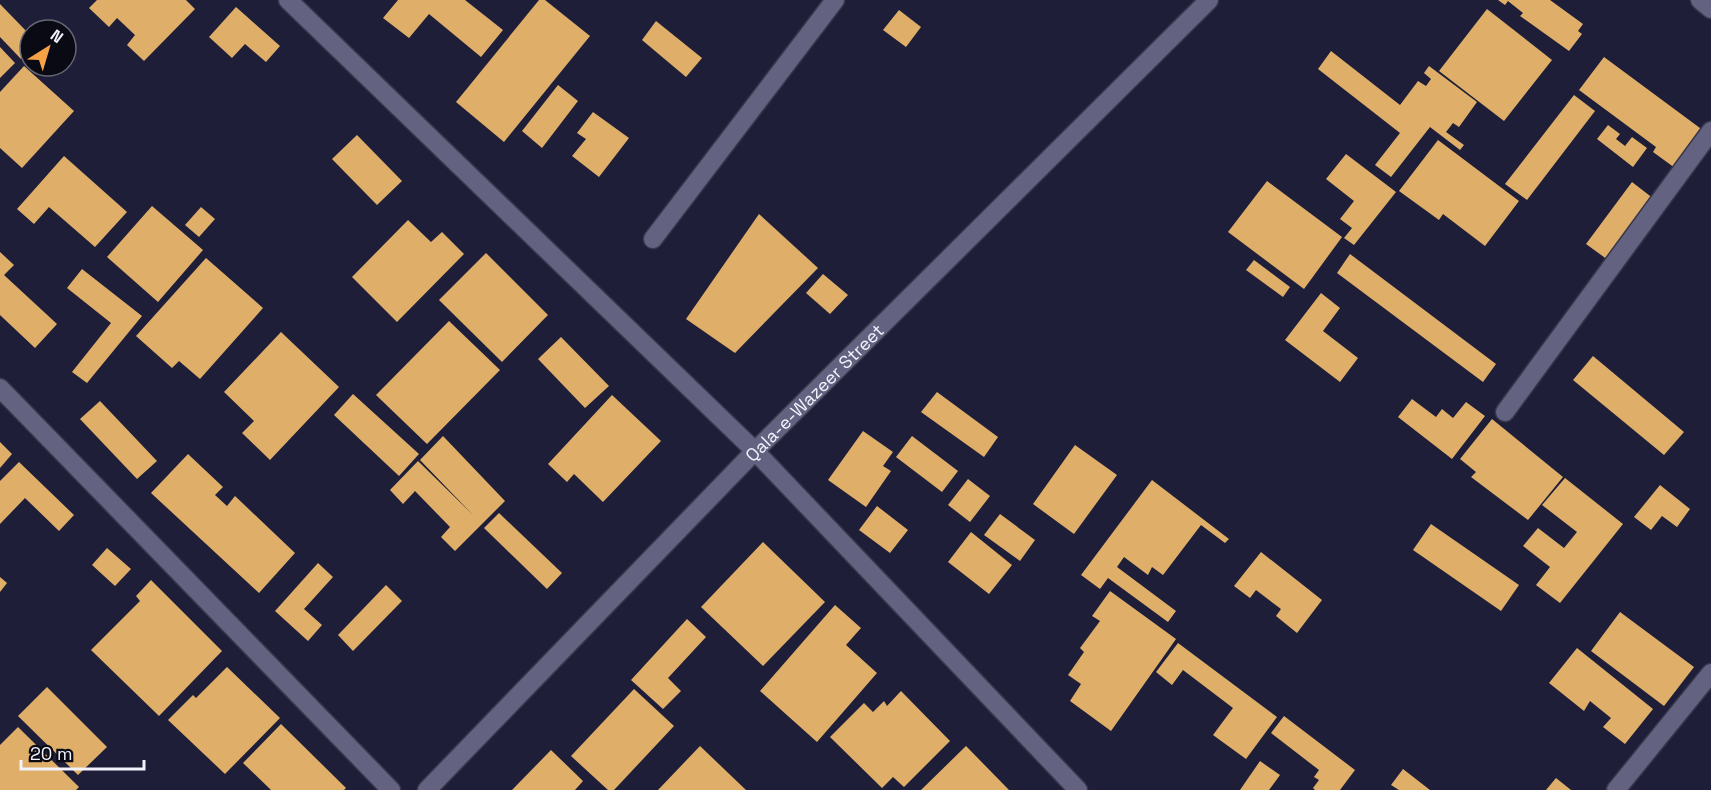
<svg xmlns="http://www.w3.org/2000/svg" width="1711" height="790" font-family="'Space Grotesk',sans-serif">
<style>
.building{fill:#dfaf6a}
.lines{fill:none;stroke-linecap:round;stroke-linejoin:round}
.minor-casing{stroke:#38364a;stroke-width:21}
.minor{stroke:#636381;stroke-width:18}
.labels{text-anchor:middle;dominant-baseline:central;stroke-width:6;stroke-linejoin:round;paint-order:stroke}
.street-label{font-size:18px;fill:#f1f2fc;stroke:#0a0a15}
</style>
<rect width="100%" height="100%" fill="#1f1e38"/>
<g class="building">
<path d="M97 0H186L195 9 144 61 127 45 135 35 117 18 109 27 89 8Z"/>
<path d="M398 0H465L503 30 481 57 429 14 409 38 383 18Z"/>
<path d="M539 0H545L590 36 504 142 456 102Z"/>
<path d="M1498 0H1550L1583 24 1578 31 1582 34 1569 51 1520 16 1523 13 1508 1 1505 5Z"/>
<path d="M0 4 30 35V51L21 59 0 37Z"/>
<path d="M236 7 280 46 266 62 245 44 232 58 209 37Z"/>
<path d="M1487 9 1552 60 1504 121 1439 71Z"/>
<path d="M899 10 921 27 906 47 883 30Z"/>
<path d="M656 21 702 58 686 77 642 40Z"/>
<path d="M0 47 15 63 0 78Z"/>
<path d="M1331 51 1400 105 1418 81 1426 86 1431 79 1424 73 1429 66 1477 102 1459 127 1453 123 1446 132 1464 145 1460 150 1430 127 1391 177 1375 165 1400 133 1318 69Z"/>
<path d="M1604 57 1704 131 1675 168 1653 152 1656 147 1579 90Z"/>
<path d="M24 66 74 111 22 168 0 148V92Z"/>
<path d="M558 85 578 101 542 148 522 131Z"/>
<path d="M1574 95 1595 111 1527 200 1505 184Z"/>
<path d="M593 112 629 138 599 177 572 156 586 139 577 133Z"/>
<path d="M1608 125 1620 134 1616 139 1625 146 1632 137 1647 148 1633 167 1597 139Z"/>
<path d="M357 135 402 181 377 205 332 159Z"/>
<path d="M1438 140 1519 201 1485 246 1443 214 1439 220 1399 191Z"/>
<path d="M1346 154 1396 192 1354 245 1344 238 1352 228 1340 219 1354 201 1326 179Z"/>
<path d="M64 156 127 212 95 247 49 207 34 224 17 209Z"/>
<path d="M1267 181 1342 237 1304 289 1228 232Z"/>
<path d="M1632 182 1654 199 1608 260 1586 244Z"/>
<path d="M152 206 203 250 158 302 107 257Z"/>
<path d="M201 207 215 219 199 237 185 225Z"/>
<path d="M759 214 818 268 735 353 686 319Z"/>
<path d="M408 220 431 242 442 232 464 254 397 322 352 277Z"/>
<path d="M0 252 14 265 4 275 57 324 35 348 0 315Z"/>
<path d="M486 253 548 315 502 362 439 300Z"/>
<path d="M1350 254 1496 364 1483 382 1337 273Z"/>
<path d="M206 258 263 308 200 379 179 361 172 368 136 336Z"/>
<path d="M1254 260 1290 287 1283 297 1246 270Z"/>
<path d="M82 269 142 316 87 383 72 372 111 323 67 288Z"/>
<path d="M823 274 848 295 830 314 806 293Z"/>
<path d="M1321 293 1340 308 1323 331 1358 358 1340 382 1285 340Z"/>
<path d="M449 321 500 370 427 444 376 395Z"/>
<path d="M281 332 339 387 270 460 242 433 254 421 224 392Z"/>
<path d="M561 337 609 386 585 408 538 359Z"/>
<path d="M1593 356 1684 432 1664 455 1573 380Z"/>
<path d="M937 392 998 437 984 457 921 412Z"/>
<path d="M353 394 419 454 399 476 334 415Z"/>
<path d="M612 395 661 441 603 502 574 474 567 482 548 464Z"/>
<path d="M1412 399 1436 417 1442 409 1453 418 1466 402 1485 416 1452 459 1398 417Z"/>
<path d="M100 401 157 461 137 479 80 419Z"/>
<path d="M1492 419 1563 477 1528 520 1471 477 1476 472 1460 459Z"/>
<path d="M863 431 893 452 883 466 891 471 866 507 828 480Z"/>
<path d="M443 436 505 501 455 551 441 537 450 527 415 491 403 504 390 490 418 461 473 515 420 460Z"/>
<path d="M912 436 958 471 942 492 896 457Z"/>
<path d="M0 442 12 454 0 468Z"/>
<path d="M1075 445 1117 475 1074 534 1033 504Z"/>
<path d="M188 454 223 487 215 495 227 506 235 496 295 553 259 593 151 493Z"/>
<path d="M19 462 74 515 59 531 25 498 0 524V481Z"/>
<path d="M1565 478 1623 524 1560 603 1536 585 1550 567 1523 546 1538 528 1564 548 1577 532 1542 505Z"/>
<path d="M968 479 990 496 970 522 948 505Z"/>
<path d="M1152 480 1229 539 1225 543 1201 525 1163 575 1152 567 1148 575 1124 557 1117 567 1176 611 1168 622 1108 578 1100 589 1081 575Z"/>
<path d="M1660 485 1690 509 1677 527 1662 516 1651 530 1634 517Z"/>
<path d="M877 506 908 530 890 553 859 530Z"/>
<path d="M499 513 562 573 547 589 484 528Z"/>
<path d="M1000 514 1035 540 1020 561 984 535Z"/>
<path d="M1431 524 1519 585 1501 611 1413 550Z"/>
<path d="M971 532 1012 565 989 594 948 562Z"/>
<path d="M763 542 825 602 763 666 701 607Z"/>
<path d="M107 548 131 569 115 586 92 565Z"/>
<path d="M1261 552 1322 600 1297 633 1276 616 1281 609 1256 590 1250 598 1234 586Z"/>
<path d="M318 563 333 577 304 609 322 625 308 641 275 611Z"/>
<path d="M0 577 7 583 0 592Z"/>
<path d="M151 580 222 651 159 716 91 650 140 601 136 596Z"/>
<path d="M386 585 402 601 353 651 338 635Z"/>
<path d="M1110 591 1176 639 1111 731 1070 701 1081 684 1068 675 1084 652 1080 648 1100 621 1092 616Z"/>
<path d="M835 605 861 628 846 645 877 673 817 742 760 691Z"/>
<path d="M1620 612 1694 667 1664 706 1591 651Z"/>
<path d="M687 619 706 637 668 678 681 691 663 709 631 680Z"/>
<path d="M1178 643 1277 717 1246 759 1213 735 1233 708 1183 670 1172 685 1156 672Z"/>
<path d="M1577 648 1653 709 1625 744 1603 727 1611 718 1590 701 1584 711 1549 683Z"/>
<path d="M227 667 280 718 225 774 168 720 193 695 196 698Z"/>
<path d="M47 687 107 747 78 775 18 716Z"/>
<path d="M634 689 674 726 614 790H608L571 756Z"/>
<path d="M901 691 950 741 904 787 893 777 882 788 830 737 864 703 873 712 884 701 887 706Z"/>
<path d="M1284 716 1355 770 1340 790H1315L1313 788 1319 780 1314 777 1319 770 1271 733Z"/>
<path d="M281 724 346 788 344 790H271L243 763Z"/>
<path d="M18 727 79 787 76 790H0V745Z"/>
<path d="M700 746 746 790H658Z"/>
<path d="M966 746 1009 790H921Z"/>
<path d="M551 750 583 781 575 790H512Z"/>
<path d="M1260 761 1280 775 1269 790H1240Z"/>
<path d="M1403 769 1430 790H1399L1391 785Z"/>
<path d="M1556 778 1571 790H1546Z"/>
</g>
<g class="lines">
<defs>
<g id="minor">
<path d="M288 0 755 451 1078 790"/>
<path d="M1700 0 1711 9"/>
<path d="M653 239 835 0"/>
<path d="M0 388 391 790"/>
<path d="M1505 412 1711 131"/>
<path id="s1" d="M427 790 755 451 1209 0"/>
<path d="M1616 790 1711 673"/>
</g>
</defs>
<use href="#minor" class="minor-casing"/>
<use href="#minor" class="minor"/>
</g>
<g class="labels">
<g class="street-label">
<text stroke="none"><textPath href="#s1" startOffset="555">Qala-e-Wazeer Street</textPath></text>
</g>
</g>
<g transform="translate(48 48) rotate(37)"><circle r="28" fill="#0a0a15" stroke="#666771" stroke-width="1.5"/>
<path d="M0-4.5L10 22L0 15L-10 22Z" fill="#f6a247"/>
<text y="-9" font-size="16" font-weight="bold" text-anchor="middle" fill="#f1f2fc">N</text>
</g>
<path d="M21 760v9h123v-9" fill="none" stroke="#f1f2fc" stroke-width="3"/>
<text x="30" y="760" font-size="18" fill="#f1f2fc" stroke="#0a0a15" stroke-width="4.5" paint-order="stroke">20 m</text>
</svg>
